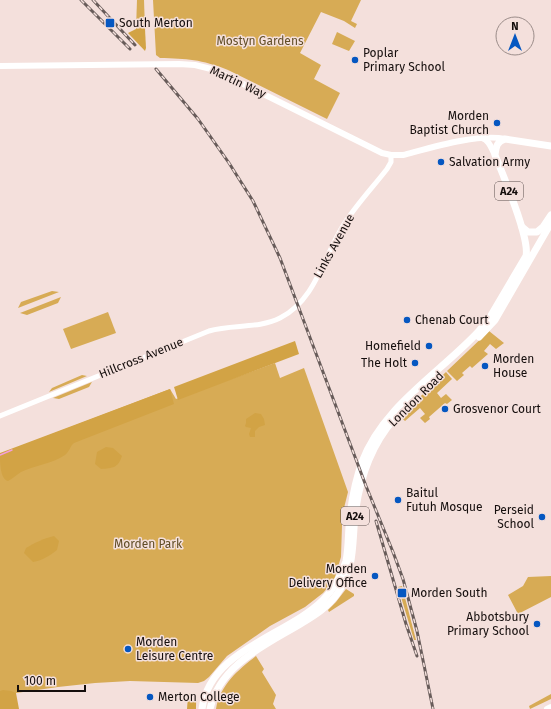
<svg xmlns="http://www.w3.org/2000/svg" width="551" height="709" font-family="'Fira Sans',sans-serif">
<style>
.green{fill:#d7ab55}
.forest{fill:#d2a345}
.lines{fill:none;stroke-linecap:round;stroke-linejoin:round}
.stream{stroke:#f29fdb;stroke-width:1.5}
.minor{stroke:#fff;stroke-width:5}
.major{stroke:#fff;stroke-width:6}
.highway{stroke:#fff;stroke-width:7}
.rail-casing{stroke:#685c5a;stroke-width:3}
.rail{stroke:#f4e0dc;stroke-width:1.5;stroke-dasharray:4.5;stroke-linecap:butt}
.poi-dot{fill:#0557c1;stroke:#f4e0dc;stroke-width:1.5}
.labels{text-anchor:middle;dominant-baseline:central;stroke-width:3;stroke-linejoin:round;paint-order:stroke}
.shield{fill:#f4e0dc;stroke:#584d4b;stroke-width:1}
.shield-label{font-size:11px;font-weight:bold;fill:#150e0d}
.poi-label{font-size:12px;fill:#150e0d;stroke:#f4e0dc;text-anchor:start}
.park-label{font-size:12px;fill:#614d26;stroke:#f4e0dc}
.street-label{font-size:12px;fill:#150e0d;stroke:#f4e0dc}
</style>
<rect width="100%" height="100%" fill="#f4e0dc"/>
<g class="green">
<path d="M137 0H144L145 29H136Z"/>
<path d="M153 0H361L351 21 357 24 355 28 344 21 321 12 300 53 321 65 314 79 340 93 327 119 228 70C201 59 187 59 160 58L156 55Z"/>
<path d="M337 32 355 41 349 51 332 44Z"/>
<path d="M52 291 59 292 18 308 21 302Z"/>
<path d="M61 297 58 303 27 315 20 313Z"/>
<path d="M108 312 116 333 71 349 63 329Z"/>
<path d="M489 331 504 343 496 349 490 344 484 351 488 354 472 368 470 366 462 373 464 375 457 381 447 371Z"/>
<path d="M275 363 280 378 304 368 348 492 344 508 342 525 341 557 335 577 330 585 323 593 305 607 270 626 227 656 209 677 204 681 198 683 130 681 95 683 58 687 16 693 0 700V454L170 389 176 399Z"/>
<path d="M446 372 452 379 437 393 441 398 446 394 452 400 447 404 445 403 429 417 430 419 425 423 420 418 425 414 420 408 405 421 400 416Z"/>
<path d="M82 375 87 376 49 392 52 388Z"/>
<path d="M92 382 89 387 59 399 53 398Z"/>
<path d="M551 576V597L518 614 508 595 523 586 528 577Z"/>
<path d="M402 586 416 640H414L398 587Z"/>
<path d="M346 589 354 594V596L329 612 328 610 336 602Z"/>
<path d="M256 656 264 669 262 672 276 695 273 704 276 709H216C220 685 238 670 256 656Z"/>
<path d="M551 694V699L530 709 529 706Z"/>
</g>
<g class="forest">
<path d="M136 29H145L146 48 145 51 128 33Z"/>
<path d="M295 341 299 354 178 400 174 387Z"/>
<path d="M170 389 174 404 74 443C70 446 70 451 65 455 52 464 35 465 21 472 16 475 12 479 8 481 0 479 0 462 0 453Z"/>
<path d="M255 413 261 414 264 419 265 425 259 427 255 431V437H250L249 434 251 428 246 427 245 426 246 423V419Z"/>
<path d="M106 447 113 448 122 456C118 468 113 468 101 469L95 464 97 452Z"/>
<path d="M54 536 59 541 57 550C49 556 43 560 33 562L24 553 26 548C34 543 45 538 54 536Z"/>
<path d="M3 690 11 691 16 693 19 709H0V691Z"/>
<path d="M190 693H193C197 698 196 703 196 709H187L188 696Z"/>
</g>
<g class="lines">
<path class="stream" d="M0 455 12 450"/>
<path class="minor" d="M0 416 209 331C232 324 258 329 280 318 316 300 324 255 344 224 357 204 373 187 387 169L391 162V155"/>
<g class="major">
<path d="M0 66 179 64 195 65 215 70 382 153 391 155H403C430 148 479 133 505 139"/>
<path d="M482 138C490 141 491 148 495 155"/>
<path d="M547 709 551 707"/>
</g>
<g class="highway">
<path d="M522 227 528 232H537L543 227 551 215"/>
<path d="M479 337 495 320 551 223"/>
<path d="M202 709C210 649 287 636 323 600 334 589 341 576 346 561 349 546 348 531 350 516 352 498 356 479 362 462 383 406 440 373 479 331L490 317 526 256C530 238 503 175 495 155 496 147 497 141 505 139L551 146"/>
<path d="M210 709C220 664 266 645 302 623 315 615 328 607 337 594 355 569 352 545 355 516 359 480 370 447 394 419"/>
</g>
<defs>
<g id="rail">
<path d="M81 0 130 49"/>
<path d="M93 0 135 45"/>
<path d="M156 69 198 119 229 163 253 201 280 258 366 486 393 552 403 579 417 631 433 709"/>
<path d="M376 521 406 624 417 656"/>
</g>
</defs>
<use href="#rail" class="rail-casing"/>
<use href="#rail" class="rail"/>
</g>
<g class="poi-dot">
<rect x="105" y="18" width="10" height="10" rx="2"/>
<circle cx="355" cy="60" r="4"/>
<circle cx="497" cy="123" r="4"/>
<circle cx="441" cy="162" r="4"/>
<circle cx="407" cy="320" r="4"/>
<circle cx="429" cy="346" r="4"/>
<circle cx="415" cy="363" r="4"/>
<circle cx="485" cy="366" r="4"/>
<circle cx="445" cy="409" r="4"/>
<circle cx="398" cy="500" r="4"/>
<circle cx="542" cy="517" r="4"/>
<circle cx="375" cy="576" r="4"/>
<rect x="397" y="588" width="10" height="10" rx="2"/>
<circle cx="537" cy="624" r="4"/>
<circle cx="128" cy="649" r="4"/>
<circle cx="150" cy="697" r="4"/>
</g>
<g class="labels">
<g class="shield">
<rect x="495" y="182" width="28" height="18" rx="3"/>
<rect x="341" y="507" width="28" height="18" rx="3"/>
</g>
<g class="shield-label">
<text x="509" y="191">A24</text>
<text x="355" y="516">A24</text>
</g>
<g class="poi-label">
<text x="119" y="23">South Merton</text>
<text x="363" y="53">Poplar<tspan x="363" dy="14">Primary School</tspan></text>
<text x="489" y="116" text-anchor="end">Morden<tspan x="489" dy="14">Baptist Church</tspan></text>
<text x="449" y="162">Salvation Army</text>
<text x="415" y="320">Chenab Court</text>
<text x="421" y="346" text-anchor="end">Homefield</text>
<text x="493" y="359">Morden<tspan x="493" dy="14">House</tspan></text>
<text x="407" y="363" text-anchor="end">The Holt</text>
<text x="453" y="409">Grosvenor Court</text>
<text x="406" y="493">Baitul<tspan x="406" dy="14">Futuh Mosque</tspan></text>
<text x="534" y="510" text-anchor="end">Perseid<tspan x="534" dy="14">School</tspan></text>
<text x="367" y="569" text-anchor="end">Morden<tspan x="367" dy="14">Delivery Office</tspan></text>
<text x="411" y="593">Morden South</text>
<text x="529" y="617" text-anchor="end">Abbotsbury<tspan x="529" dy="14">Primary School</tspan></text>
<text x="136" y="642">Morden<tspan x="136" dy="14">Leisure Centre</tspan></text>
<text x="158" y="697">Merton College</text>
</g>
<g class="park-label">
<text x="260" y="41">Mostyn Gardens</text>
<text x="148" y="544">Morden Park</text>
</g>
<g class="street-label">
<text transform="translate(238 82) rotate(25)">Martin Way</text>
<text transform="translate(334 246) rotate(-61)">Links Avenue</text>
<text transform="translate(141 358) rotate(-22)">Hillcross Avenue</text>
<text transform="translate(416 399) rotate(-45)">London Road</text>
</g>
</g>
<g transform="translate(515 36)"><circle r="19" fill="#f4e0dc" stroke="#9b8c89"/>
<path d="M0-3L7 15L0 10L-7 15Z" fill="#0557c1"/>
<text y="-6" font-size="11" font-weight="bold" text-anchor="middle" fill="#150e0d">N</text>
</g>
<path d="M18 685v6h67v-6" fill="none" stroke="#150e0d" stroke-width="2"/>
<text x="24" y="685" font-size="12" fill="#150e0d" stroke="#f4e0dc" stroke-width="3" paint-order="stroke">100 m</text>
</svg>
